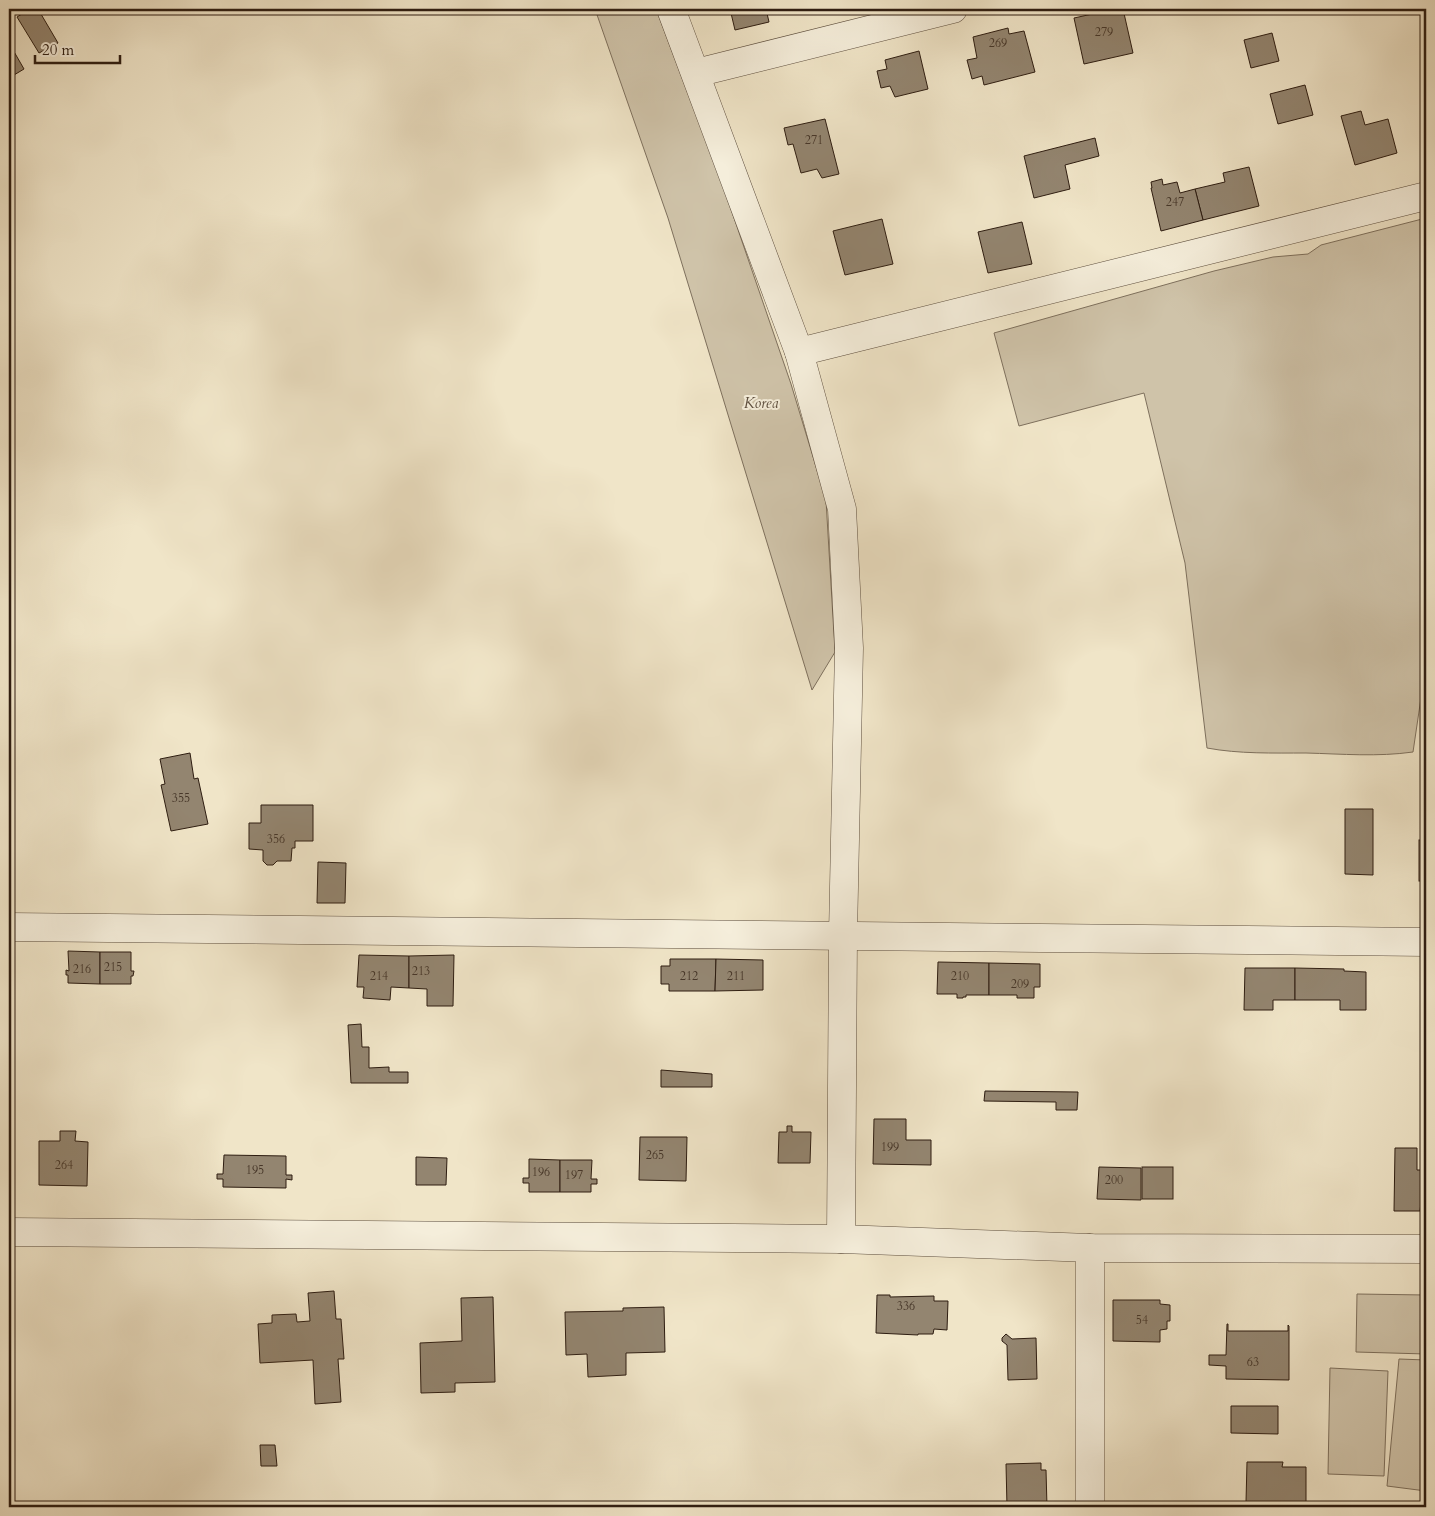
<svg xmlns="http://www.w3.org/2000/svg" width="1435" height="1516" font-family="Cardo,serif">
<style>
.green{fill:#cfc3a9;stroke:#7e705d}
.building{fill:#938570;stroke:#2e1d11}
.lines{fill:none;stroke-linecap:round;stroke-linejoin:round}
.minor-casing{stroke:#5e4f3f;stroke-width:29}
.tertiary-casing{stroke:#5e4f3f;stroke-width:29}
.minor{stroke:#f5eedb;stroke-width:28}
.tertiary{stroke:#f5eedb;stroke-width:28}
.labels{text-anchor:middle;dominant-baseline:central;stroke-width:4;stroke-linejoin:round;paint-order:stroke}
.number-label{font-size:12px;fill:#473729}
.park-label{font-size:15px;font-style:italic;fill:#5e4f3f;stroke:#f5eedb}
</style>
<rect width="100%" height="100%" fill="#f0e5c8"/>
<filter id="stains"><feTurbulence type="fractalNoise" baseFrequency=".004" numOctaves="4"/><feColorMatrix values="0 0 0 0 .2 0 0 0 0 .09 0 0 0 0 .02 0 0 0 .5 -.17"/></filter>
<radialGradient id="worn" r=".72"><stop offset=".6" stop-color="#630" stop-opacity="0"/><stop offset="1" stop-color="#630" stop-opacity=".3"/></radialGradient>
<g class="green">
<path d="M595 9H656L723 186 791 384 826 500 835 652 812 690 668 218Z"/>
<path d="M1426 218V664L1413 752C1378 757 1342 754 1306 753 1273 753 1239 754 1207 748L1185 563 1144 393 1019 426 994 333 1214 271 1273 257 1308 254 1321 245Z"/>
<path d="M1357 1294 1426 1295V1354L1356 1352Z"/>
<path d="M1399 1359 1426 1360V1491L1387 1486Z"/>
<path d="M1330 1368 1388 1371 1384 1476 1328 1474Z"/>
</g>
<g class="building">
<path d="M30 9H38L58 43 39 53 17 17Z"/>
<path d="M730 9H766L769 22 735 30Z"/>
<path d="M1097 9H1123L1133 53 1084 64 1074 18 1097 13Z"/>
<path d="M1008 28 1009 34 1024 31 1035 72 984 85 982 76 972 79 967 60 977 58 973 37Z"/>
<path d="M1272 33 1279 61 1251 68 1244 40Z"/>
<path d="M9 43 24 69 9 78Z"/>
<path d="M919 51 928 89 895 97 890 86 881 88 877 71 887 69 885 60Z"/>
<path d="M1305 85 1313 115 1278 124 1270 94Z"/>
<path d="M1361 111 1365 125 1388 119 1397 153 1355 165 1341 116Z"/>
<path d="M825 119 839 174 822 178 817 169 801 173 793 144 788 145 784 128Z"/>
<path d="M1095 138 1099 156 1065 165 1070 189 1034 198 1024 156Z"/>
<path d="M1249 167 1259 206 1203 220 1195 189 1225 182 1223 173Z"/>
<path d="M1162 179 1163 185 1177 182 1180 193 1195 189 1203 220 1161 231 1151 188H1152L1151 182Z"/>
<path d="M882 219 893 264 845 275 833 231Z"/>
<path d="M1022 222 1032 264 988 273 978 232Z"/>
<path d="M190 753 194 779 198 778 208 824 171 831 161 785 165 784 160 759Z"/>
<path d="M261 805H313V841H295V848H292L291 861H277L273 865H267L263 861V850L249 849V823H261Z"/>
<path d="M1345 809H1373V875L1345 874Z"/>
<rect x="1419" y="840" width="7" height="41"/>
<path d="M318 862 346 863 345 903H317Z"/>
<path d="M68 951 100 952V984L68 983V975H66V970L69 971Z"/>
<path d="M100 952H131V971H134L133 976H131V984H100Z"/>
<path d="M359 955 409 956V988L391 987 390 1000 363 998 364 987H357Z"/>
<path d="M454 955 453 1006H427V989L409 988V956Z"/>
<path d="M670 959H716L715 991H669V984H661V966H670Z"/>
<path d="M716 959 763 960V990L715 991Z"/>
<path d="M938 962 989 963V995H966V997H963V998H957V994H937Z"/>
<path d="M989 963 1040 964V987H1034V998H1017V995H989Z"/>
<path d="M1245 968H1295V1000H1273V1010H1244Z"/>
<path d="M1295 968 1344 969V971L1366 972V1010H1340V1000H1295Z"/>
<path d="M361 1024 362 1047H369V1068L389 1067V1072H408V1083H351L348 1025Z"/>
<path d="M661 1070 712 1074V1087H661Z"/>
<path d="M985 1091 1078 1092 1077 1110H1056V1102L984 1101Z"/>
<path d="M874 1119H906V1140H931V1165L873 1164Z"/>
<path d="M787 1126H792V1132H811L810 1163H778L779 1132H787Z"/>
<path d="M60 1131H76L75 1141 88 1142 87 1186 39 1185V1141H60Z"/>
<path d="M640 1137H687L686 1181 639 1180Z"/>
<path d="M1395 1148H1417V1170H1426V1202H1421L1420 1211H1394Z"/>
<path d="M224 1155 286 1156V1175H292V1180L286 1179V1188L223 1187V1179H217V1174H223Z"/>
<path d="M416 1157 447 1158 446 1185H416Z"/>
<path d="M529 1159 560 1160V1192H529V1183H523V1178H529Z"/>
<path d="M560 1160H592L591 1179H597V1184H591V1192H560Z"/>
<path d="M1099 1167 1141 1168V1200L1097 1199Z"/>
<rect x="1142" y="1167" width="31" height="32"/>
<path d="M334 1291 336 1319H341L344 1359H338L341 1402 315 1404 313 1360 260 1363 258 1324 272 1323V1315L296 1314 297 1322 310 1321 308 1293Z"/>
<path d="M877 1295H890V1297L934 1296V1301H948L947 1330 934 1329 933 1334H918V1335L876 1333Z"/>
<path d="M493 1297 495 1382 455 1383V1392L421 1393 420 1343 462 1341 461 1298Z"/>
<path d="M1113 1300H1160V1304L1170 1305V1321H1167V1329L1160 1330V1342L1113 1341Z"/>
<path d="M664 1307 665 1352 626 1353V1375L588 1377 587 1354 566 1355 565 1312 623 1311V1308Z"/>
<path d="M1227 1324H1228V1331H1288V1325L1289 1326V1380L1226 1379V1366L1209 1365V1355H1226Z"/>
<path d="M1006 1334 1012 1339 1036 1338 1037 1379 1008 1380 1007 1345 1002 1341V1338Z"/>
<path d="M1231 1406H1278V1434L1231 1433Z"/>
<path d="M260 1445H275L277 1466H261Z"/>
<path d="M1247 1462H1283L1282 1467H1306V1507H1267V1503L1246 1502Z"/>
<path d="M1041 1463V1470H1046L1047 1507H1007L1006 1464Z"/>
</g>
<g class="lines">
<defs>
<g id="minor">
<path d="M671 9 799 352 842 509 849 648 843 935 841 1239"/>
<path d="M696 73 953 9"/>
<path d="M799 352 1426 196"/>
<path d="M9 927 1426 942"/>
<path d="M1090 1248V1507"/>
</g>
<path id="tertiary" d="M9 1232 841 1239 1090 1248 1426 1249"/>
</defs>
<use href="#minor" class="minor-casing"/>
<use href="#tertiary" class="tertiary-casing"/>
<use href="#minor" class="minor"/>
<use href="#tertiary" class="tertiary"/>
</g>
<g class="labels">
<g class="number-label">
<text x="1104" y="32">279</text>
<text x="998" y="43">269</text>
<text x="814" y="140">271</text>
<text x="1175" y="202">247</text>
<text x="181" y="798">355</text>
<text x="276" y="839">356</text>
<text x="113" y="967">215</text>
<text x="82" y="969">216</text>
<text x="421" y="971">213</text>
<text x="379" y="976">214</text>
<text x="689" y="976">212</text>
<text x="736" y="976">211</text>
<text x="960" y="976">210</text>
<text x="1020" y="984">209</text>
<text x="890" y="1147">199</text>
<text x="655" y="1155">265</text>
<text x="64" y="1165">264</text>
<text x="255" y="1170">195</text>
<text x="541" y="1172">196</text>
<text x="574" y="1175">197</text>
<text x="1114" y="1180">200</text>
<text x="906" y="1306">336</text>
<text x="1142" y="1320">54</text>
<text x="1253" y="1362">63</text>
</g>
<g class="park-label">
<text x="761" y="403">Korea</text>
</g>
</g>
<rect width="1435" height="1516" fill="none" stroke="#f0e5c8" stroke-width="30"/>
<rect x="10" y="10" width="1415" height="1496" fill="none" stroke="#2e1d11" stroke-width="2.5"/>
<rect x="15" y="15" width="1405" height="1486" fill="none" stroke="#2e1d11"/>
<path d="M35 55v8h85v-8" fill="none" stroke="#2e1d11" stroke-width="2.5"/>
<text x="42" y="55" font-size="15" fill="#2e1d11" stroke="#f5eedb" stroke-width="4" paint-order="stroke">20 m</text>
<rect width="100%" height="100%" filter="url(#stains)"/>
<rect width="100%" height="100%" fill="url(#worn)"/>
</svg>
